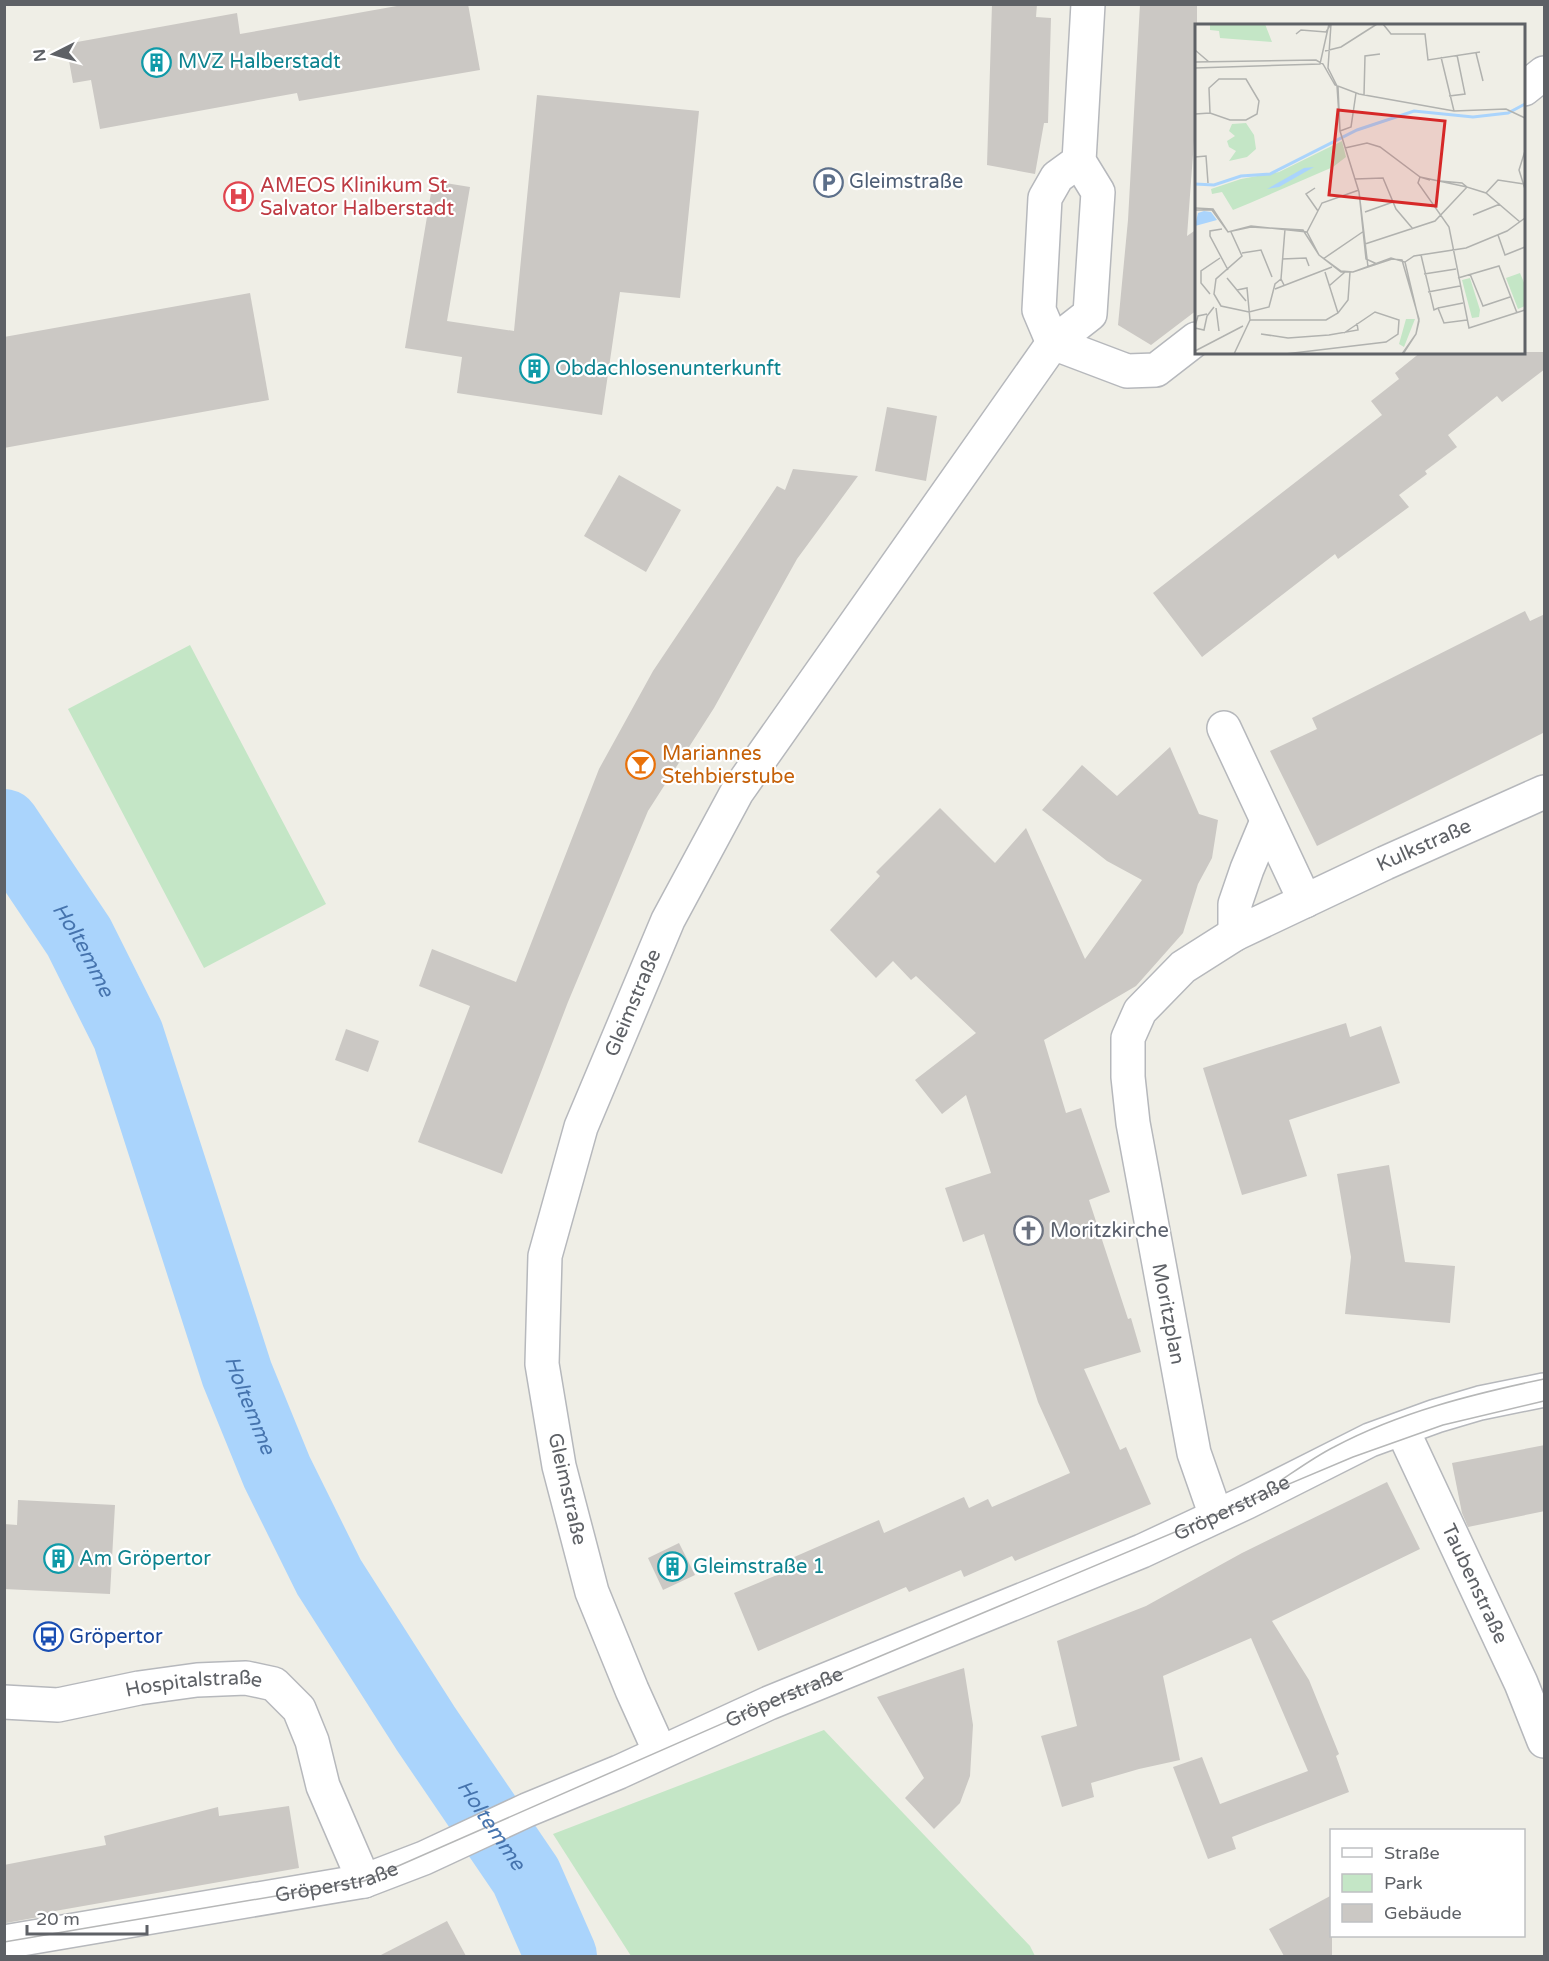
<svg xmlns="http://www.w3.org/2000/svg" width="1549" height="1961" font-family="'Varela Round',sans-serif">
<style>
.green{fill:#c4e6c6}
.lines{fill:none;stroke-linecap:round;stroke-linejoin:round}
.river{stroke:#aad4fc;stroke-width:72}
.building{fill:#cbc8c4}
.minor-casing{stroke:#b6b8bc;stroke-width:36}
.minor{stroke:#fff;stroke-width:33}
.tram{stroke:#b6b7b7;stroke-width:1.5}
.labels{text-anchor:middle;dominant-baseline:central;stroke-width:4.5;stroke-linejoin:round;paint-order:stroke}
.culture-label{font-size:20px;fill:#0d838f;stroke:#fff;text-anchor:start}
.service-label{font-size:20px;fill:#4e5e75;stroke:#fff;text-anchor:start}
.health-label{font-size:20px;fill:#be3a42;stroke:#fff;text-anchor:start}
.food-label{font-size:20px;fill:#c56008;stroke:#fff;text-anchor:start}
.street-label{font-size:20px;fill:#5e6166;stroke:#fff}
.worship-label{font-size:20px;fill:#5b616d;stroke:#fff;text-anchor:start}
.transit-label{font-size:20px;fill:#164399;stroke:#fff;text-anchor:start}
.water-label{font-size:21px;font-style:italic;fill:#4674ae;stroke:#fff}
.inset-river{fill:none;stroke:#aad4fc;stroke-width:3}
.inset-road{fill:none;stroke:#b1b2af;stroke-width:1.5}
.view{fill:#d62828;fill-opacity:0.15;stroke:#d62828;stroke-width:3}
.inset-edge{fill:none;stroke:#5e6166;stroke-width:3}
</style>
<rect width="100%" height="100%" fill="#efeee6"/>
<g class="green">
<path d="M190 645 326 904 204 968 68 709Z"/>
<path d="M824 1730 1030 1946 1035 1956H631L553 1834Z"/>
</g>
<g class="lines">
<path class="river" id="s1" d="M4 825 79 937 128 1035 237 1374 277 1472 329 1577 426 1729 526 1876 561 1956"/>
</g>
<g class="building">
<path d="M408 4H468L480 70 299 101 297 93 100 129 91 80 73 83 66 44 237 13 240 34Z"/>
<path d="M992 4H1037L1036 17 1051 18 1048 123H1044L1035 174 987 165Z"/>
<path d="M1140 4H1197V100L1187 236 1197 229V310L1151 345 1118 325 1128 220Z"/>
<path d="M537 95 699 111 680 298 620 292 602 415 457 393 462 357 405 348 433 181 470 187 447 321 514 331Z"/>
<path d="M250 293 269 400 4 448V337Z"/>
<path d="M1421 352H1545V369L1502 402 1497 396 1448 435 1457 447 1425 471 1427 474 1399 495 1409 507 1338 559 1335 554 1202 657 1153 593 1382 415 1371 401 1399 379 1395 373Z"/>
<path d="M887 407 937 416 926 481 875 471Z"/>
<path d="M793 469 858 476 797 559 714 708 648 811 568 1002 502 1174 418 1142 470 1006 419 986 432 949 516 982 599 769 653 671 777 486 785 490Z"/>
<path d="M619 475 681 510 646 572 584 536Z"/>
<path d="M1525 611 1530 621 1545 614V732L1317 846 1270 751 1317 729 1312 718Z"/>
<path d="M1170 747 1199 814 1218 820 1212 858 1198 884 1183 933 1136 986 1044 1040 1066 1113 1081 1108 1110 1192 1089 1200 1128 1319 1131 1318 1141 1352 1084 1369 1120 1450 1126 1447 1151 1504 1015 1561 1012 1556 964 1577 961 1570 909 1592 906 1587 758 1651 734 1593 789 1570 785 1561 879 1520 884 1533 964 1497 969 1508 988 1499 992 1507 1070 1473 1038 1402 984 1234 963 1242 945 1188 991 1173 966 1095 942 1114 915 1080 976 1033 916 976 911 980 893 961 876 978 830 930 880 876 876 872 940 808 995 863 1026 828 1085 959 1142 880 1107 861 1042 810 1082 765 1117 796Z"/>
<path d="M1346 1023 1350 1037 1381 1026 1400 1083 1289 1120 1307 1176 1242 1195 1203 1068Z"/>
<path d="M346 1029 379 1041 368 1072 335 1060Z"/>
<path d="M1389 1165 1405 1262 1455 1266 1450 1323 1345 1314 1351 1257 1337 1174Z"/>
<path d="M1545 1445V1511L1468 1527 1462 1513 1452 1463Z"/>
<path d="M1387 1482 1420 1549 1272 1621 1309 1680 1339 1754 1336 1756 1349 1792 1232 1837 1236 1849 1208 1859 1173 1767 1202 1757 1220 1804 1308 1771 1251 1638 1163 1676 1180 1760 1139 1769 1091 1783 1094 1797 1062 1807 1041 1736 1077 1726 1057 1641 1146 1606 1242 1553Z"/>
<path d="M18 1500 115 1505 110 1594 4 1589V1524L17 1525Z"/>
<path d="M679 1543 695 1575 663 1590 648 1558Z"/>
<path d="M964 1668 973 1725 970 1776 960 1803 934 1829 905 1798 924 1778 877 1697Z"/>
<path d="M289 1806 299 1868 55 1911V1914L6 1923 4 1865 106 1845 104 1836 218 1807 219 1816Z"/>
<path d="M1332 1895V1956H1284L1269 1929Z"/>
<path d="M447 1921 466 1956H379Z"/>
</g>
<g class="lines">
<defs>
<g id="minor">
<path d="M1524 89 1544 73"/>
<path d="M1079 161 1057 177 1045 198 1039 310 1053 343 1090 314 1098 192 1079 161 1088 4"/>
<path d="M1224 728 1305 901"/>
<path d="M1235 934V904L1247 869 1267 821"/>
<path id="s2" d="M1402 1429 1521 1683 1544 1741"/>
<path id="s3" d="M1216 1516 1194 1453 1133 1123 1128 1077V1038L1140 1011 1183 967 1235 934 1385 863 1544 792"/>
<path id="s4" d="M4 1702 58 1705 139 1688 197 1680 246 1678 274 1684 299 1709 312 1741 323 1786 364 1881"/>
<path id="s5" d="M660 1752 632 1690 592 1592 559 1466 542 1364 545 1256 581 1127 668 920 737 792 1053 343 1127 371 1156 370 1196 339"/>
<path id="s6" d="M4 1942 364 1881 424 1858 527 1810 619 1772 769 1703 1142 1551 1247 1502 1370 1440 1436 1416 1480 1403 1544 1390"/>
</g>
</defs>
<use href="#minor" class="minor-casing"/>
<use href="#minor" class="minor"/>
<g class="tram">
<path d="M1280 1481C1298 1469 1316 1456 1334 1447 1400 1412 1473 1394 1544 1379"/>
<path d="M4 1942 364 1881 769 1703 1353 1457 1443 1425 1544 1401"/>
</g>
</g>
<defs>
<symbol id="building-ring" viewBox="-11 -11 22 22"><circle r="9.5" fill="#fff" stroke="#0f9aa8" stroke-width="1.5"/><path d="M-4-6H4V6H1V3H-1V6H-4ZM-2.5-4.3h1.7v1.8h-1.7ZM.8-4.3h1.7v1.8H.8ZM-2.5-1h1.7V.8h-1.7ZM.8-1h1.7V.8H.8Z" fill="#0f9aa8"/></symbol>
<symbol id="parking-ring" viewBox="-11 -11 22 22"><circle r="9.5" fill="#fff" stroke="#5c6f8a" stroke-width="1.5"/><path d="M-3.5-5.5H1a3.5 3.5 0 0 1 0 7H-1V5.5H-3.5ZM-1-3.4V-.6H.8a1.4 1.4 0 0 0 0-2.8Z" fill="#5c6f8a"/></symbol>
<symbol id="hospital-ring" viewBox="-11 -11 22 22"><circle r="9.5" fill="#fff" stroke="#e0444e" stroke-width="1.5"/><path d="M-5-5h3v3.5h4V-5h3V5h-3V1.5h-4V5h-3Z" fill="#e0444e"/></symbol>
<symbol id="bar-ring" viewBox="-11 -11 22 22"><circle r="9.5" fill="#fff" stroke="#e8710a" stroke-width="1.5"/><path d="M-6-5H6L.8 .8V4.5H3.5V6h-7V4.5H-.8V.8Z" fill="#e8710a"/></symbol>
<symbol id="church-ring" viewBox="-11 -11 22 22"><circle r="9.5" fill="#fff" stroke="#6b7280" stroke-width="1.5"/><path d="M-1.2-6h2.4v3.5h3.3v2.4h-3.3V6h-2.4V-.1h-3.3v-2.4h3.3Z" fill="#6b7280"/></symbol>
<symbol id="bus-ring" viewBox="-11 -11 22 22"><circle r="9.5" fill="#fff" stroke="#1a4fb4" stroke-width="1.5"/><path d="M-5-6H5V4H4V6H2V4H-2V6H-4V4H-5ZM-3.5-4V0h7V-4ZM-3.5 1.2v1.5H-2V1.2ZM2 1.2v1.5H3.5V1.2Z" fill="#1a4fb4"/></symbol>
</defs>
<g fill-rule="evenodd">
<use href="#building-ring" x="140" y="46" width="33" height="33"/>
<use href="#parking-ring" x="812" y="166" width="33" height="33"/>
<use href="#hospital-ring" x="222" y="180" width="33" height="33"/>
<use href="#building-ring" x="518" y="352" width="33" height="33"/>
<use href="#bar-ring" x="624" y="748" width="33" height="33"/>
<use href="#church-ring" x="1012" y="1214" width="33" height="33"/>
<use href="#building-ring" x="42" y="1542" width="33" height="33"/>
<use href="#building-ring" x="656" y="1550" width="33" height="33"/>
<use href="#bus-ring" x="32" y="1620" width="33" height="33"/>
</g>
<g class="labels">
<g class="culture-label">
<text x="178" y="62">MVZ Halberstadt</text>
<text x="555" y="369">Obdachlosenunterkunft</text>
<text x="79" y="1559">Am Gröpertor</text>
<text x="693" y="1567">Gleimstraße 1</text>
</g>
<g class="service-label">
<text x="849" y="182">Gleimstraße</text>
</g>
<g class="health-label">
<text x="260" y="186">AMEOS Klinikum St.<tspan x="260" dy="23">Salvator Halberstadt</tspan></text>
</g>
<g class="food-label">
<text x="662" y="754">Mariannes<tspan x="662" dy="23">Stehbierstube</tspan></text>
</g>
<g class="street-label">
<text stroke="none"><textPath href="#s3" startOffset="849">Kulkstraße</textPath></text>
<text stroke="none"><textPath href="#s5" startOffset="784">Gleimstraße</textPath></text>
<text transform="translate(1168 1314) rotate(79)">Moritzplan</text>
<text transform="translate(567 1489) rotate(77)">Gleimstraße</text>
<text stroke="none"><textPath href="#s6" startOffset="1310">Gröperstraße</textPath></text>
<text stroke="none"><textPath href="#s2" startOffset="171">Taubenstraße</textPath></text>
<text stroke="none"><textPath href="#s4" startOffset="192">Hospitalstraße</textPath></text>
<text stroke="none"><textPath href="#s6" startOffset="824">Gröperstraße</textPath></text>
<text stroke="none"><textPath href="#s6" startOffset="338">Gröperstraße</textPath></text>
</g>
<g class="worship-label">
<text x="1050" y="1231">Moritzkirche</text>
</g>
<g class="transit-label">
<text x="69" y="1637">Gröpertor</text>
</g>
<g class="water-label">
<text stroke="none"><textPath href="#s1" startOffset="148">Holtemme</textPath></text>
<text stroke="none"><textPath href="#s1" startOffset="634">Holtemme</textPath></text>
<text stroke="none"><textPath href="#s1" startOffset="1120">Holtemme</textPath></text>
</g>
</g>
<g transform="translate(1195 24)">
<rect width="330" height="330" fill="#efeee6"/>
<path d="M15 0H70L77 18 25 14 24 7 15 6ZM51 99 59 111 61 125 52 133 34 137 41 127 34 123 32 117 40 112 34 107 37 100ZM147 117 151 133 138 143 55 179 38 186 27 168 17 170 16 165 46 155 84 148ZM325 249 330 261V282L323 285 311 254ZM275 254 285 286 284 293 277 294 267 256ZM211 295H220L209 323 204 320Z" fill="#c4e6c6"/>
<path d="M119 143 84 163 72 165 109 144ZM9 187 16 188 22 196 0 202 3 189Z" fill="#aad4fc"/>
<path class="inset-river" d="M0 160 19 161 46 152 75 150 162 106 219 87 278 93 313 89 330 80"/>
<path class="inset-road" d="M136 0 133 44 142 62 145 107 164 168 171 235 182 240M188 0 196 10H230L233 36 285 28M101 10 106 6 131 8 136 0M0 26 14 38M130 27 146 23 182 0M281 29 288 57M246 33 259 87M0 38 121 36 128 40 140 61 164 70 259 87 311 85 330 94M0 44 125 40 134 0M143 63 145 107 164 168 173 243M169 71 170 32 185 30M254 72 270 70 262 31M0 90 15 89 35 96H51L62 90 64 77 51 55H24L14 64 15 89M145 107 156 103 161 69M150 124 172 119 185 123 225 153 223 159 254 203 274 304 330 286M330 127 324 146 330 165M0 133 11 132 13 159M160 155 188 154 201 185 218 205M235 156 225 153 272 163 267 159 245 157M120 164 111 170 123 187M291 169 303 156 329 160M0 184 18 185 33 208 56 203 108 206 124 231 146 248H158L197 235 207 236 224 295 221 310 208 330M0 186H17L33 208 56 202 112 208M170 188 198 178M278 191 305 180M27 205 15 207V212L33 246M36 208 47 232 21 255 19 270 26 282 54 288 74 283 80 260 86 255M112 208 124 231 146 247 158 248 196 234 210 238 224 297 221 310 207 330M112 208 127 179 164 166M303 211 310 231 330 223M170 220 240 197 272 163 291 169 325 198M47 229 66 226 77 253M226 231 239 286 243 284 249 299 272 296M87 235 111 234 114 242M128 235 169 207M210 238 219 232 271 224 312 207 330 194M130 248 143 289M229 250 261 245M275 250 288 282 315 273M32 254 51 277M263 254 304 242 322 289M89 261 86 255 90 205M134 262 150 248M80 265 137 243M42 266 52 264 55 296M233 268 265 262M15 270 6 259V247L25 234M21 284 24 307M243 284 268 279M55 296H131L143 289 153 276 155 248M0 302 3 292 12 290M0 304 9 306 12 292 19 283M66 310 93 314 134 311 163 306 162 299M0 327 48 302M39 330 55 296M90 330 191 318 203 310 204 296 180 288 149 309"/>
<path class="view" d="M143 86 250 97 241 182 134 171Z"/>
<rect width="330" height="330" class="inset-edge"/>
</g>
<rect width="1549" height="1961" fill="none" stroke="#5e6166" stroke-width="12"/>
<rect x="1330" y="1829" width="195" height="108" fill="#ffffff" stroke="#bfc0c2" stroke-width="1.5"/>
<rect x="1342" y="1848" width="30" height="9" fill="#ffffff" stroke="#bfc0c2" stroke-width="1.5"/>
<text x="1384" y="1859" font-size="18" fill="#5e6166">Straße</text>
<rect x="1342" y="1874" width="30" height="18" fill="#c4e6c6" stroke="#bfc0c2" stroke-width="1.5"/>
<text x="1384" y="1889" font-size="18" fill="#5e6166">Park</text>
<rect x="1342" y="1904" width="30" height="18" fill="#cbc8c4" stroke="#bfc0c2" stroke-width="1.5"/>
<text x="1384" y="1919" font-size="18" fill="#5e6166">Gebäude</text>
<g transform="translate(54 54) rotate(264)" stroke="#ffffff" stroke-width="4.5" paint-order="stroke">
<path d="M0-4.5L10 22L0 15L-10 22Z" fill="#5e6166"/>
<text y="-9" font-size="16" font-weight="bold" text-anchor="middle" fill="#5e6166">N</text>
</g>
<path d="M27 1925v9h120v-9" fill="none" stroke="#5e6166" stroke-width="3"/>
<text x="36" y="1925" font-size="18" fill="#5e6166" stroke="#ffffff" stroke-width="4.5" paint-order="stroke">20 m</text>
</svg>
